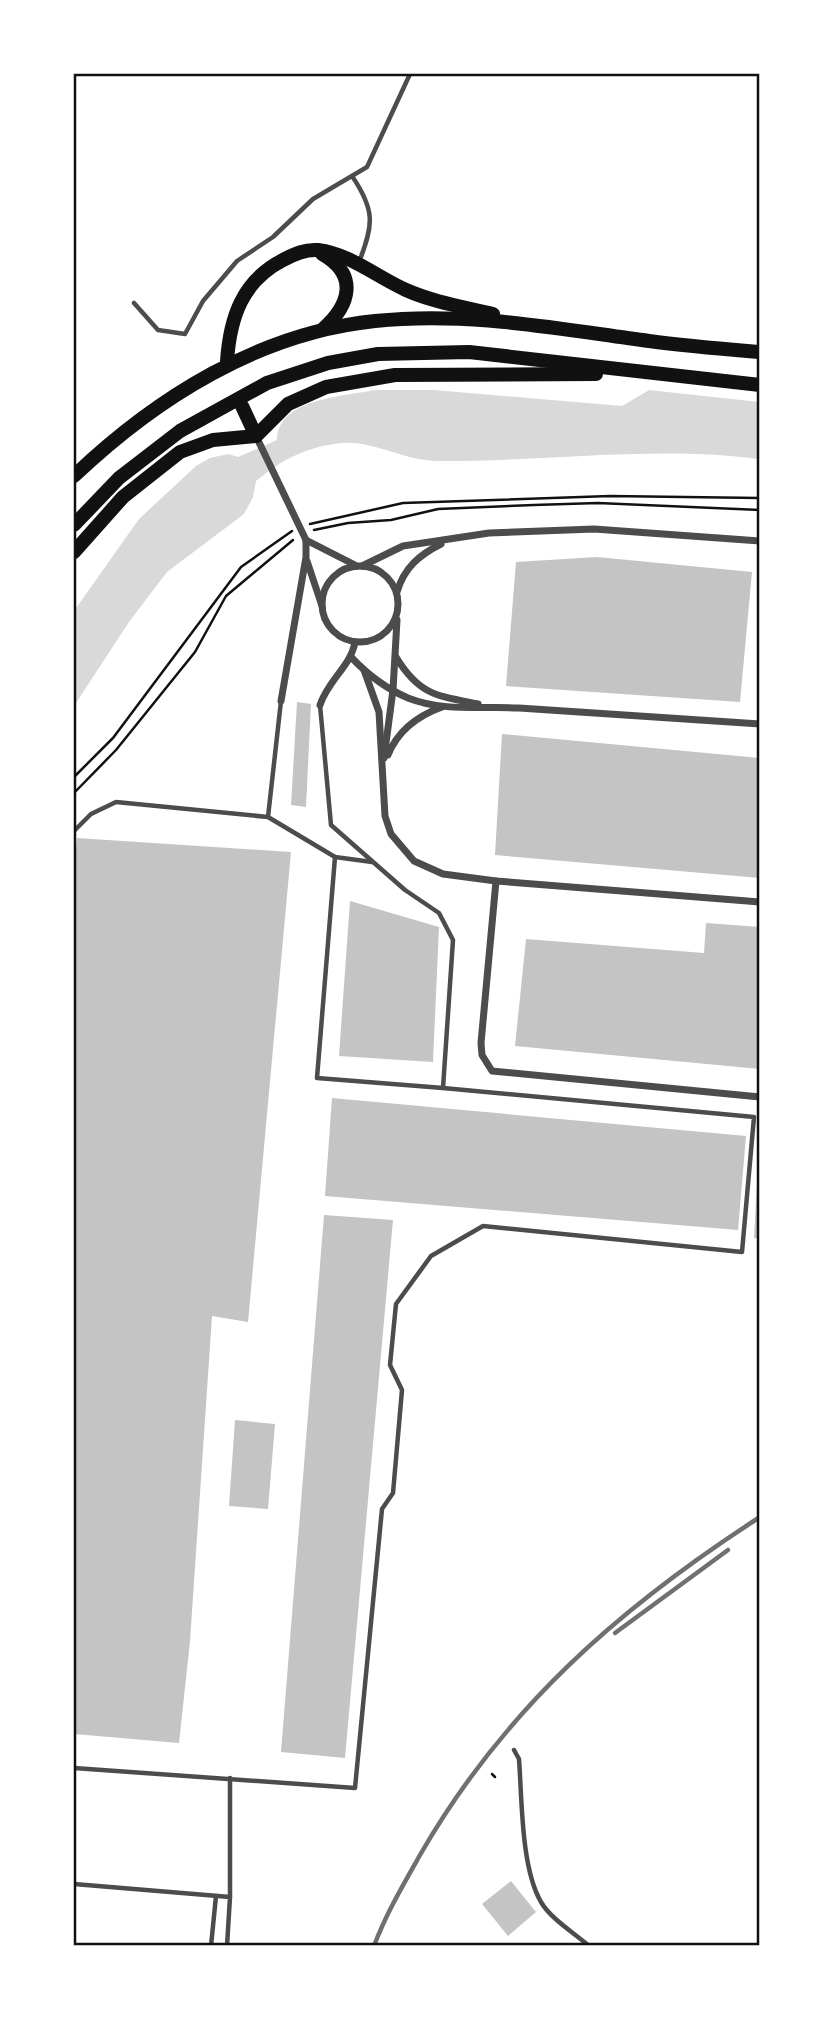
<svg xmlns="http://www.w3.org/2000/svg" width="833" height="2019" font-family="'DejaVu Sans',sans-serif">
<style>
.water{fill:#d9d9d9}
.building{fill:#c4c4c4}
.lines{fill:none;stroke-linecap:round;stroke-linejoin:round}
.path{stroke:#111;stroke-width:2.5}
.service{stroke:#4c4c4c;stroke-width:4.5}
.minor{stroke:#4c4c4c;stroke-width:7}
.primary{stroke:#111;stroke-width:14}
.rail{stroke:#707070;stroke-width:4.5}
.neatline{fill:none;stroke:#111;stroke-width:2.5}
</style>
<rect width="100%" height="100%" fill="#fff"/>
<path class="water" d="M374 390H434L622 406 649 390 759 402V459C658 445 540 462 435 461 403 460 374 441 342 443 308 446 281 460 256 481L253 497 244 514 167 572 129 622 74 706V611L139 519 196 466 210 458 228 454 238 457 277 440C278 398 343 397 374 390Z"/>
<g class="building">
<path d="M597 557 752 572 740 702 506 686 516 562Z"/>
<path d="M297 702 311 704 306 807 291 805Z"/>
<path d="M502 734 760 758V878L495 855Z"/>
<path d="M77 838 291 852 248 1322 212 1316 190 1641 179 1743 74 1734V873Z"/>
<path d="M350 901 439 927 433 1062 339 1056Z"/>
<path d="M706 923 760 927V1069L515 1046 526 939 704 953Z"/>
<path d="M332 1098 746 1136 738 1230 325 1196Z"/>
<path d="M757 1183H760V1239L754 1238Z"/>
<path d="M324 1215 393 1220 345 1758 281 1752Z"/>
<path d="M235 1420 275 1424 268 1509 229 1506Z"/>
<path d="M511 1881 536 1912 508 1936 482 1904Z"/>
</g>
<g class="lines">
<g class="path">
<path d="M310 524 403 503 610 496 760 498"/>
<path d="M314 530 348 523 391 520 438 509 534 505 598 503 760 510"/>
<path d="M74 777 113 738 241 567 292 531"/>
<path d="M74 793 116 750 195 652 226 596 293 540"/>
<path d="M492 1774 495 1777"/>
</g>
<g class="service">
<path d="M352 176C375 210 374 224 359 262"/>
<path d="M134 303 158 330 185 334 203 301 237 261 273 237 313 199 367 167 410 74"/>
<path d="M268 817 281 701"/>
<path d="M74 831 91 814 116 802 268 817 335 857 372 862"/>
<path d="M335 857 317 1078 443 1088"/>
<path d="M514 1750 519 1759C522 1799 521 1868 541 1902 550 1918 574 1933 589 1946"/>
<path d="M74 1768 355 1788 382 1509 393 1493 402 1390 390 1365 396 1304 431 1256 483 1226 742 1252 754 1117 443 1088 453 940 439 913 405 890 331 825 320 705"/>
<path d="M230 1778V1897"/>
<path d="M74 1884 230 1897 227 1946"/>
<path d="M211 1946 216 1896"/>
</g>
<g class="minor">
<path d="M256 436 306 540V557L281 701"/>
<path d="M306 540 357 566"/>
<path d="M307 561 322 606"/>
<path d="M362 566 403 546 489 533 594 529 760 541"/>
<circle cx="360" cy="604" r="38"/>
<path d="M397 592C404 568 419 555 441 544"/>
<path d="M396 657C419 695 437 696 478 704"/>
<path d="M352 658C368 675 387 689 408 698 443 712 483 706 519 708 599 713 679 719 760 724"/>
<path d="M364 670 379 712 385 816 391 834 414 861 443 874 496 881 760 902"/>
<path d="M320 705C328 680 351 666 355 642"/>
<path d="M388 755C398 730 417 716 442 707"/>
<path d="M384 758 393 690 397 620"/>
<path d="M496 881 481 1043 482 1055 492 1071 760 1097"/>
</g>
<g class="primary">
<path d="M322 254C359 275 350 305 323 329"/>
<path d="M227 361C230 318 242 281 283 260 294 254 305 249 318 250 350 254 377 277 406 290 433 302 464 307 493 314"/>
<path d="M242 406 256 436"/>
<path d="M74 476C156 398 259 333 375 321 467 311 558 329 649 341 685 346 723 349 760 352"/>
<path d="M74 525 119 478 180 431 267 383 328 363 378 354 469 352 760 385"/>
<path d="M74 552 123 497 180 452 213 440 256 436 288 404 326 387 395 375 596 374"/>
</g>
<g class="rail">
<path d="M615 1633 728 1550"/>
<path d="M374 1946C386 1914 403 1885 420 1855 504 1709 619 1608 760 1517"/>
</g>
</g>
<rect width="833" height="2019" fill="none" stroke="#ffffff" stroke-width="150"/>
<rect x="75" y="75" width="683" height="1869" class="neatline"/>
</svg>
